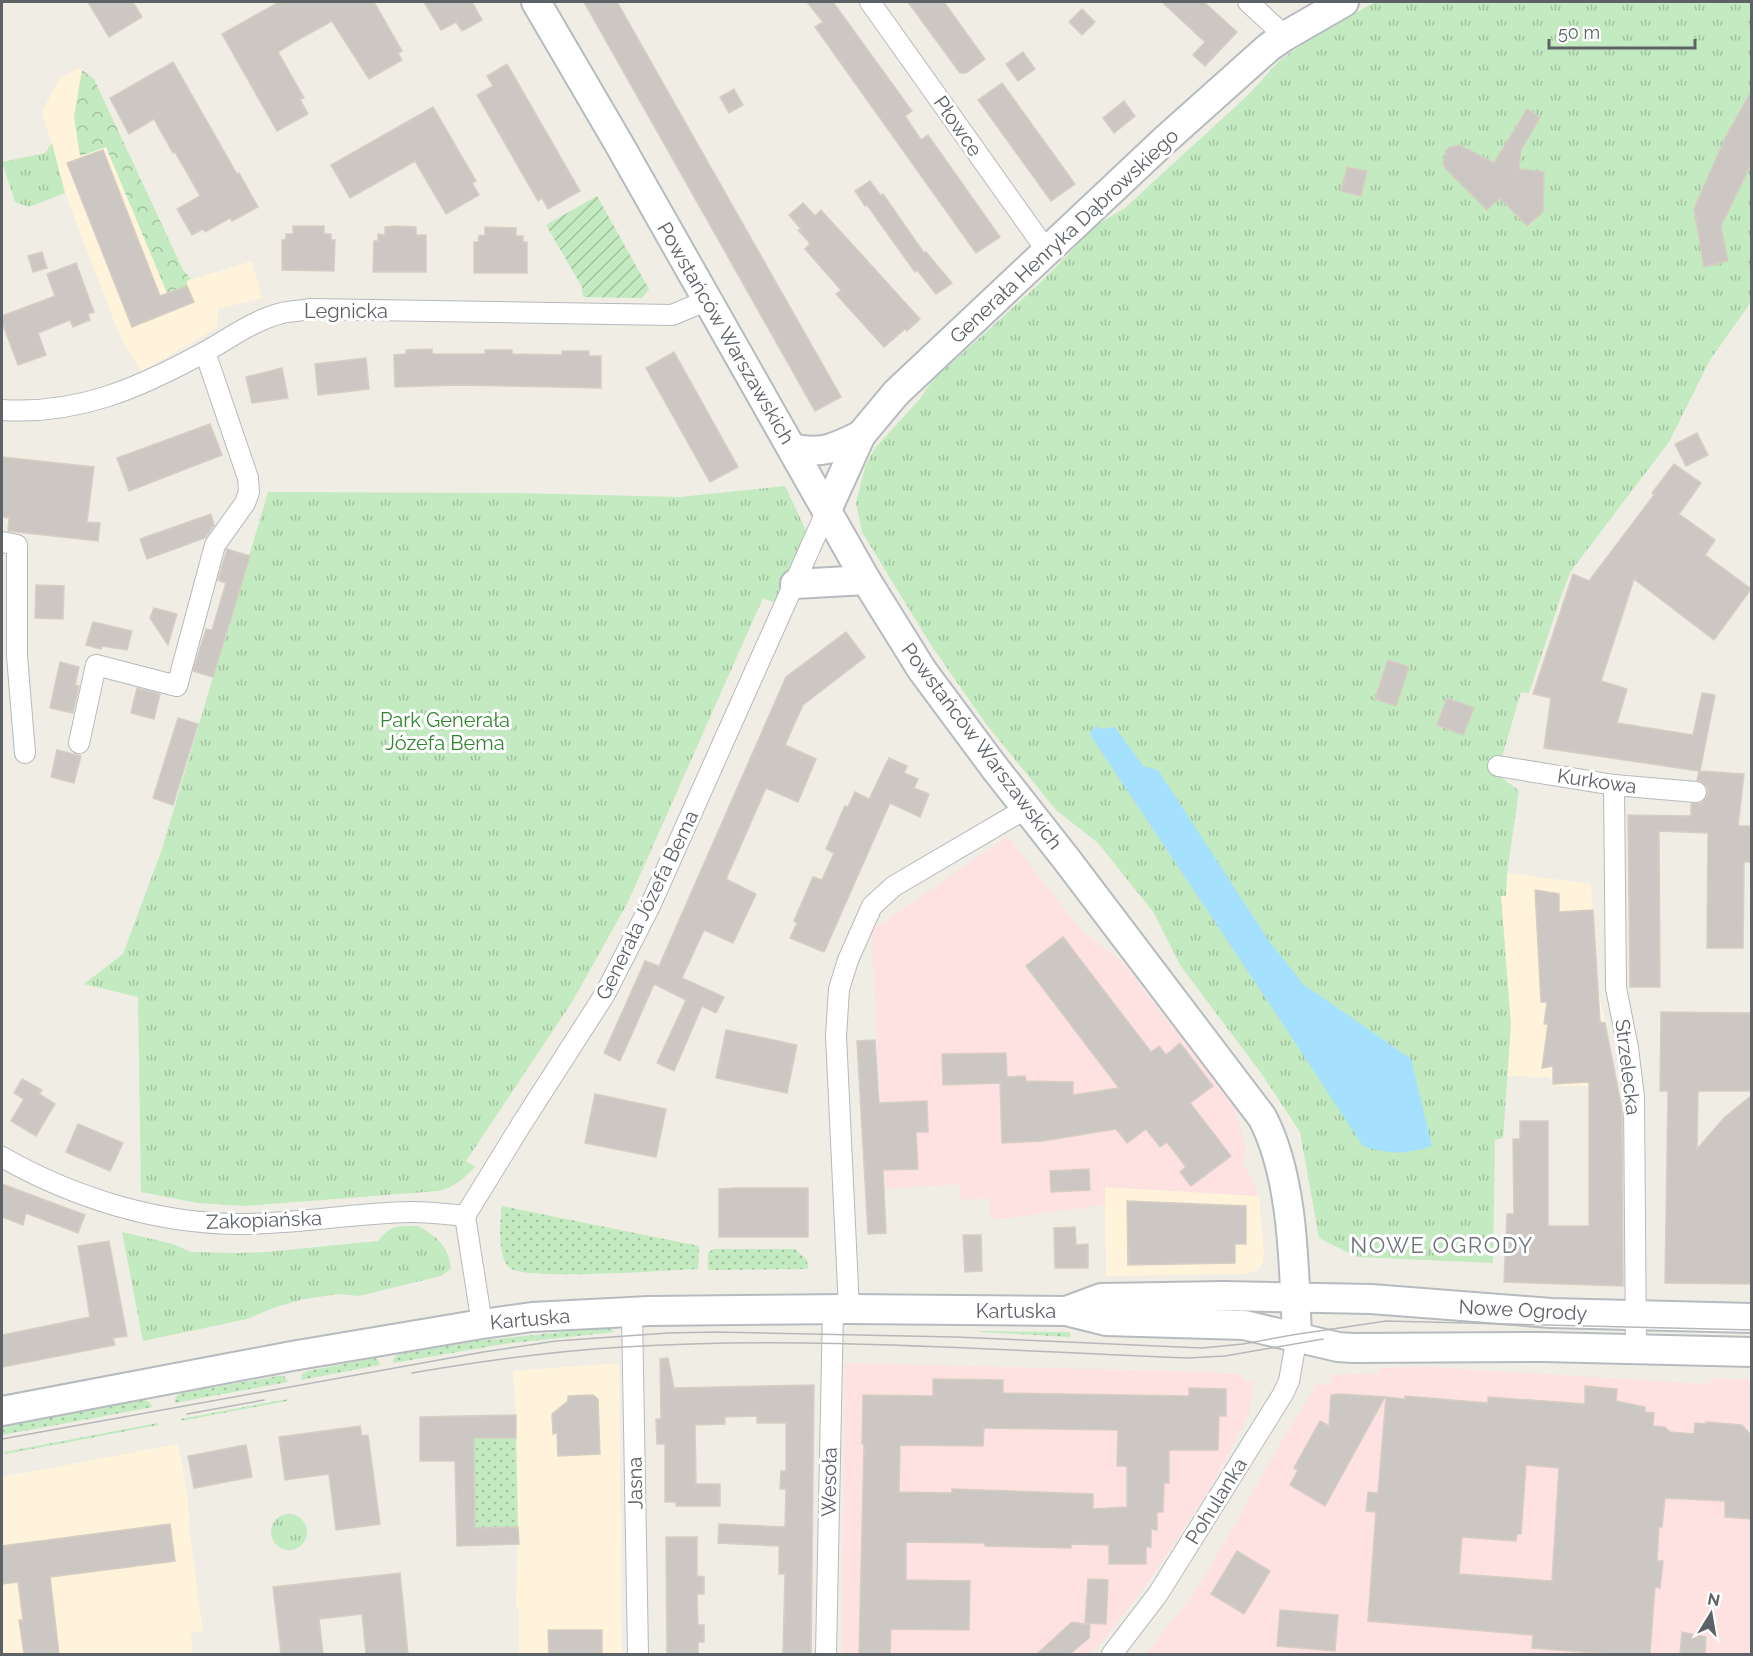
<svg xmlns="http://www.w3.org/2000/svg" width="1753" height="1656" font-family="Raleway,sans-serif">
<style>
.commercial{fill:#fff4db}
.medical{fill:#fee1e1}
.grass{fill:url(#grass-dots)}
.forest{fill:url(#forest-crowns)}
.park{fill:url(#park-tufts)}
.garden{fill:url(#garden-furrows)}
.water{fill:#a6e0ff}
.building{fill:#ccc7c2;stroke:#d6cec3;stroke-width:1.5;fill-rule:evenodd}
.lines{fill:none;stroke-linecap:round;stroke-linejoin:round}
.street-casing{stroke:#b6b9bd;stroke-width:22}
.secondary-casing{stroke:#b6bbc0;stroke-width:32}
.street{stroke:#fff;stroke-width:20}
.secondary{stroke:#fff;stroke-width:28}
.tram{stroke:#b6b7b8;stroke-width:1.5}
.labels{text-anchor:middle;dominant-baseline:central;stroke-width:6;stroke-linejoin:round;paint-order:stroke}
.street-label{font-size:20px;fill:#5d6267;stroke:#fff}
.park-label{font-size:20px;fill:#30852e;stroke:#fff}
.quarter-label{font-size:22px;letter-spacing:1.5px;fill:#6e7479;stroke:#fff}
</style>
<defs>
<pattern id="grass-dots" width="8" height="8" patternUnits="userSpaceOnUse" patternTransform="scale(1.5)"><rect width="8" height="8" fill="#c3eac0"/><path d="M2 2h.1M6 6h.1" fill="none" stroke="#a2c1a0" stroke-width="1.8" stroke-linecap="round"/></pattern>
<pattern id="forest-crowns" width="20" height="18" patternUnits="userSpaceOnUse" patternTransform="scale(1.5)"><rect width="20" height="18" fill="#c3eac0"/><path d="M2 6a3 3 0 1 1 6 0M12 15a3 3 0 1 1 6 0" fill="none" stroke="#a2c1a0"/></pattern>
<pattern id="park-tufts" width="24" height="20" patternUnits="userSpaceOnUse" patternTransform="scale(1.5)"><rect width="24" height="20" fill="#c3eac0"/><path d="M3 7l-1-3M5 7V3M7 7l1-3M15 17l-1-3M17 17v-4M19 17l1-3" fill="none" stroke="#a2c1a0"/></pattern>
<pattern id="garden-furrows" width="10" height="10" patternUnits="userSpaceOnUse" patternTransform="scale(1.5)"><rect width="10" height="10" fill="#c3eac0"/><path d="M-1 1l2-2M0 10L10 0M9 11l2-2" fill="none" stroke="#a2c1a0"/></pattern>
</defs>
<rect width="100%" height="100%" fill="#f0ede5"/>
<g class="commercial">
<path d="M79 68 82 70 74 117 81 156 106 147 187 281 252 261 262 298 218 309 217 328 142 371 125 346 117 329 65 193 42 111 60 78Z"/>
<path d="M1507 873 1591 884 1598 988 1618 1087 1559 1086 1547 1077 1507 1076 1511 1025 1501 896H1506Z"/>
<path d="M1105 1187 1259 1196 1264 1254 1262 1265 1256 1271 1246 1274 1106 1276Z"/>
<path d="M619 1363 622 1654H519V1607H516L518 1527 516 1414 513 1371Z"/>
<path d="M178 1444 188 1499 189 1529 203 1631 191 1633 193 1654H2V1477Z"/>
</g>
<g class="medical">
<path d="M1008 836 1077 926 1124 964 1234 1106 1246 1149 1243 1163 1259 1196 1105 1187V1205L991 1220 990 1198 961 1200 960 1184 886 1189 871 931Z"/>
<path d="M845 1363 1213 1372 1242 1375 1243 1381H1253L1249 1415 1208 1492 1145 1587 1104 1639 1089 1654H842Z"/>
<path d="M1430 1367 1707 1384 1714 1378 1751 1380V1654H1146L1193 1594 1221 1549 1280 1444 1317 1384 1331 1385 1332 1375 1378 1373 1379 1368Z"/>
</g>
<g class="grass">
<path d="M502 1206 699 1246 698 1269C669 1270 526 1281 510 1268 497 1258 500 1222 502 1206Z"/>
<path d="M713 1249H795L807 1260 808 1269 708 1270V1253Z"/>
<path d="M600 1328 611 1329 614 1332 504 1344 393 1363 394 1357 400 1354 477 1341Z"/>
<path d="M980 1331 1070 1332V1337L980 1332Z"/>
<path d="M375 1358 378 1360 380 1365 301 1380 302 1374 307 1371Z"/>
<path d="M278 1376H284L288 1382 174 1403 176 1397 181 1393Z"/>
<path d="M287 1399V1401L181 1421V1419Z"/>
<path d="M142 1400 148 1401 153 1407 2 1435V1426Z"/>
<path d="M158 1423V1425L6 1454 4 1452Z"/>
<path d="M474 1438H516L518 1527 475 1528Z"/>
</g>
<path class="forest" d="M82 70 94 79 183 270 191 279 187 281V286L167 293 106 147 80 156 74 117Z"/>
<g class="park">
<path d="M1375 2H1751V302L1710 360 1669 442 1571 571 1561 596 1529 693 1521 692 1502 757 1500 776 1519 791 1507 873 1506 896H1501L1511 1025 1503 1138 1495 1140 1493 1263 1357 1257 1319 1238 1300 1132 1261 1073 1180 965 1154 913 1098 843 1056 810 986 724 931 645 862 532 856 503 865 467 875 448 919 400 933 380 1040 283 1098 224 1125 208 1248 95 1279 61 1306 41Z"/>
<path d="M52 143 65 193 29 207 15 202 2 162 45 153Z"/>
<path d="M785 486 807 533 778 600 773 602 763 598 628 902 572 1002 466 1161 475 1167C464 1179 454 1187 439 1191L245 1206 198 1203 141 1192 138 997 84 984 123 954 162 849 268 492 516 493 680 497Z"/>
<path d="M417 1226C435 1234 450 1248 451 1269L441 1276 359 1296 339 1294 304 1299 276 1307 247 1319 143 1341 122 1232 173 1244 191 1252 238 1253 266 1252 378 1241C391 1225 397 1226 417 1226Z"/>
<circle cx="289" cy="1532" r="18"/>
</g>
<path class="garden" d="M597 196 649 289 642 298 583 297 582 287 546 225Z"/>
<path class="water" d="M1097 726 1102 729 1115 727 1143 766 1158 770 1269 941 1303 984 1411 1059 1432 1146C1409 1154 1386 1155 1363 1146L1277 1015 1089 733Z"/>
<g class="building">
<path d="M88 2H133L142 17 109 37Z"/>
<path d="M279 2H374L402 51 398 53 402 60 369 79 332 21 294 42 278 52 304 98 300 99 308 114 277 131 222 34Z"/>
<path d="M424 2H472L482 20 462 31 456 22 441 30Z"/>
<path d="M584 2H617L841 397 815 411Z"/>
<path d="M807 2H833L912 111 905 116 921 140 928 135 1000 237 976 253 815 27 823 22Z"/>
<path d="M908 2H944L985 59 966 73H960Z"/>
<path d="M1162 2H1204L1237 32 1205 66 1193 55 1205 42Z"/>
<path d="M1082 9 1095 22 1082 35 1069 22Z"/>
<path d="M1023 52 1035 69 1018 81 1006 64Z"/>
<path d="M173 62 237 174 239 173 258 207 232 221 230 218 205 232 203 229 192 235 177 209 200 196 175 152 173 153 154 119 129 134 110 98Z"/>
<path d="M507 64 580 191 548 209 542 198 538 201 477 95 493 86 487 76Z"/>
<path d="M1002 83 1075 184 1051 201 978 100Z"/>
<path d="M734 89 743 105 729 113 720 97Z"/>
<path d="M1752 90V162L1721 226 1728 261 1704 267 1694 209 1725 138Z"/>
<path d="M1124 101 1135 116 1114 133 1103 118Z"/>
<path d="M433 107 476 181 472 183 479 195 446 214 415 161 350 198 331 165Z"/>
<path d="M1527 109 1540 117 1521 150 1519 169 1544 172 1543 212 1527 226 1500 198 1487 210 1446 169 1443 163 1446 150 1450 147 1460 145 1494 163Z"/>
<path d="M103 150 160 296 187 286 194 302 132 327 67 163Z"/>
<path d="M1347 167 1367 171 1361 196 1341 191Z"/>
<path d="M870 181 881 196 883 194 924 253 926 252 952 283 936 294 917 270 915 272 867 205 865 206 855 191Z"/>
<path d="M803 203 815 216 821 210 920 319 907 331 905 329 884 347 836 294 841 290 805 249 809 245V242L798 230 801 229 789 215Z"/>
<path d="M293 226H324V234H331V240H335L334 271 282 270V240H286V234H293Z"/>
<path d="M396 226 416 227V235H426V272H373L374 241H378V234L385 235V227Z"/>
<path d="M485 227 516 228V236H523V242H527V273H474V242H478L479 236 485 235Z"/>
<path d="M42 252 47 268 33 272 28 256Z"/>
<path d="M76 263 94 312 88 314 90 320 73 327 70 320 38 333 46 355 18 365 2 322V316L55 296 47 274Z"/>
<path d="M432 349V354H485V350H512V354L562 355V351H589V356H601V388L458 385 395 387 394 355 406 354V350Z"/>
<path d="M674 352 738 467 710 482 646 368Z"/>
<path d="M366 358 369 389 318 395 315 364Z"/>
<path d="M282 368 288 398 252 403 246 377Z"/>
<path d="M210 424 222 455 129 491 117 458Z"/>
<path d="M1697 433 1708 455 1686 466 1675 444Z"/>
<path d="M2 457 94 467 87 522 100 523 98 541 8 531 9 518 2 517Z"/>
<path d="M1674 464 1701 483 1679 514 1715 540 1705 555 1751 589 1714 640 1634 579 1601 681 1627 689 1617 723 1693 735 1702 693 1715 695 1700 771 1744 774 1738 826H1752V862H1744L1743 948H1707L1708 833 1659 831 1660 987H1630L1628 815 1691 816V804L1701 803 1705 799 1708 794 1707 787 1703 783 1697 780 1699 771 1544 748 1551 698 1533 694 1573 574 1589 581 1654 495 1652 493Z"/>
<path d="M211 514 214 525 205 538 147 559 140 539Z"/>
<path d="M227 549 250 556 213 677 193 671 206 629 212 630 226 583 218 580Z"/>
<path d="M36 585 64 586 63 619 35 618Z"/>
<path d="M154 608 177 614 168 645 150 618Z"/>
<path d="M93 622 132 631 127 650 102 646 101 649 86 645Z"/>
<path d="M846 632 865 657 803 705 785 745 816 759 798 802 766 788 726 879 756 894 733 943 704 930 682 978 724 997 716 1013 702 1006 674 1071 657 1063 686 1000 654 984 620 1061 604 1053 645 961 659 966 786 677Z"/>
<path d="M1388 660 1409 667 1396 706 1375 699Z"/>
<path d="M60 662 79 667 75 685 79 686 73 713 50 708Z"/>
<path d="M137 688 160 694 154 719 131 713Z"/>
<path d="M1447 698 1474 708 1463 735 1437 725Z"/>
<path d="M178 718 198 724 173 805 153 798Z"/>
<path d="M57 750 81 756 74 783 51 777Z"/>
<path d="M889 758 907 766 904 773 918 779 914 788 929 794 920 817 890 803 824 952 790 938 797 923 794 921 813 877 822 880 834 853 826 849 845 806 848 807 855 792 869 799Z"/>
<path d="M1535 890 1559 894V912L1593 910 1600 1022 1605 1023 1622 1109 1623 1286 1504 1282 1507 1214H1514L1513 1139H1520V1121H1548V1226H1589V1082L1553 1084V1066L1542 1068 1548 1024H1544L1547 1002H1541Z"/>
<path d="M1063 937 1151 1052 1159 1046 1166 1055 1180 1043 1213 1086 1190 1103 1231 1156 1191 1186 1180 1172 1186 1167 1167 1142 1160 1147 1146 1129 1127 1143 1116 1129 1043 1141 1002 1143 1000 1083 943 1085 942 1054 1006 1053 1007 1077 1025 1076 1026 1081 1073 1082V1095L1119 1088 1026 966Z"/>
<path d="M1661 1012 1752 1013V1091H1698L1697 1149 1725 1117 1752 1095V1284L1665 1283 1668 1091H1660Z"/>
<path d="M726 1030 797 1045 787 1093 716 1078Z"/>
<path d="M875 1040 879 1103 927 1101 928 1132H916L918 1169 883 1170 886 1233 868 1234 857 1041Z"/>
<path d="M22 1079 42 1090 39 1094 55 1104 36 1136 11 1121 24 1099 14 1093Z"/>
<path d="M595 1094 666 1109 656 1157 585 1143Z"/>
<path d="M78 1124 123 1143 110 1171 66 1152Z"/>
<path d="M1089 1169 1090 1190 1051 1192 1050 1171Z"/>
<path d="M2 1184 85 1215 78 1233 26 1213 23 1225 2 1217Z"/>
<path d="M736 1188H808V1237H719V1189Z"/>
<path d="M1127 1201 1246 1206V1244H1235V1263L1128 1265Z"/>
<path d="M1075 1227 1076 1245 1088 1244V1268H1055L1054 1228Z"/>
<path d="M963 1235H981L982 1271 965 1272Z"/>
<path d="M109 1241 127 1336 113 1338 115 1345 2 1367V1335L90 1317 78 1246Z"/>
<path d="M668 1358 674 1388 814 1385 811 1654H783L785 1574H779V1546L718 1543 719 1524 785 1527 786 1489H780L781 1471H786V1423H757V1416L725 1417V1424L695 1425 696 1484H720V1506H676V1502H665V1444H657L656 1419H661L660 1359Z"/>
<path d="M933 1379 1003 1380V1393L1189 1396V1388L1226 1389V1416H1219L1218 1450H1169V1483H1164L1163 1512H1157V1530L1151 1529V1547H1146V1564H1109V1545L1071 1544V1548L985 1546V1543L906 1542V1580L970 1581 969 1630 891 1629 890 1654H859L864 1444H862L863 1395 933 1396ZM984 1428 1118 1430 1117 1466H1127V1507L1093 1509V1494L952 1489V1493L899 1492 900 1445 983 1446Z"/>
<path d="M1585 1386 1617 1389 1616 1401 1645 1407V1412L1654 1413 1653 1426 1665 1427 1670 1432 1694 1434 1695 1423 1706 1424V1422L1742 1425 1752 1436V1519L1725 1517V1501L1665 1498 1662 1527H1659L1657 1561H1663L1660 1588 1655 1587 1650 1654H1609L1532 1648 1533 1635 1368 1621 1376 1512 1366 1511 1368 1492 1378 1493 1386 1397 1405 1399V1396L1488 1403V1397L1585 1404ZM1526 1465 1559 1468 1552 1581 1459 1574 1462 1537 1516 1541 1517 1534H1521Z"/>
<path d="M1341 1394 1385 1397 1325 1506 1290 1485 1298 1470 1294 1468 1320 1421 1329 1426 1331 1395Z"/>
<path d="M593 1395 598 1399 600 1454 558 1456 557 1433 553 1434 552 1414 568 1401V1396Z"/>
<path d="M516 1415V1438H474L475 1528 518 1527 519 1544 457 1546 455 1461H420V1417Z"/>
<path d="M360 1426 362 1436 368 1435 380 1524 336 1530 329 1474 285 1480 279 1437Z"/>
<path d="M246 1445 252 1477 194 1488 188 1456Z"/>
<path d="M170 1524 175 1561 50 1577 59 1654H24L19 1620H23L18 1582 2 1584V1546Z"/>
<path d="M666 1537H697V1576L704 1577V1594H697L698 1625H704V1642H698V1654H667Z"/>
<path d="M1237 1551 1270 1571 1244 1614 1211 1594Z"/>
<path d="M400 1573 408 1654H366L362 1614 319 1619 323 1654H281L273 1587Z"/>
<path d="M1088 1579 1108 1580 1106 1624 1085 1623Z"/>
<path d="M1280 1610 1338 1615 1335 1651 1277 1646Z"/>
<path d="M1072 1622 1090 1625 1089 1638 1070 1654H1037Z"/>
<path d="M548 1630H602V1654H549Z"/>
<path d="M1682 1632 1706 1637 1705 1654H1680Z"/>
</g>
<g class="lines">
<defs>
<g id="street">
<path d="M870 2 1047 251"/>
<path d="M1248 2 1285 36"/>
<path d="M2 410C78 415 139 388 205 352 230 338 254 320 282 313 291 311 300 311 309 309L672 315 708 300"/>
<path d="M2 542 17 545V656L25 753"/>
<path d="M79 743 96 665 177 686 215 545 245 503 249 492 248 478 205 352"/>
<path d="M1498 766 1614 785 1696 792"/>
<path d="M1614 785 1616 988 1628 1048 1634 1097 1636 1349"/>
<path d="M2 1157C74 1198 158 1224 241 1224 298 1224 354 1213 410 1212 429 1212 447 1214 465 1216"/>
<path d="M849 1309 836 1036 839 989 848 960 872 906 894 886 1027 808"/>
<path d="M632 1312 638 1654"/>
<path d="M482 1324 465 1216 521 1125 605 994 650 906 827 510"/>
<path d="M826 1654 833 1309"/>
<path d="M1112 1654 1158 1594 1283 1394 1289 1381 1297 1336"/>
</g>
<g id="secondary">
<path d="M536 2 619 144 866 580 922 670 994 767 1067 860 1262 1117C1294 1177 1294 1269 1297 1336"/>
<path d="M792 448C821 455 835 448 861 435"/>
<path d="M827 510 861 435 896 393 1166 139 1269 47 1285 36 1344 2"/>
<path d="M795 584 866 580"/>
<path d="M1066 1311 1101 1298 1224 1296 1371 1299 1551 1313 1752 1318"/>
<path d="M2 1411 292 1356 482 1324 532 1317 649 1311 849 1309 1066 1311 1106 1321 1244 1325 1338 1347 1353 1348 1544 1347 1752 1352"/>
</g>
</defs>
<use href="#street" class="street-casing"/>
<use href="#secondary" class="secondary-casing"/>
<use href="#street" class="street"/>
<use href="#secondary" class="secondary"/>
<g class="tram">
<path d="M412 1373C482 1361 552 1351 624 1347 811 1335 999 1351 1187 1358L1225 1356 1323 1339"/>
<path d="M187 1414 264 1400"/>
<path d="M2 1439 483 1352 556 1341 668 1333 716 1332 955 1337 1202 1348 1243 1344 1292 1335 1386 1321 1752 1330"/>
</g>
</g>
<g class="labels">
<g class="street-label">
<text transform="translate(958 126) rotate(55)">Płowce</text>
<text transform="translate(1064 236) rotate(-43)">Generała Henryka Dąbrowskiego</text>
<text x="346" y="311">Legnicka</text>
<text transform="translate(726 333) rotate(60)">Powstańców Warszawskich</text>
<text transform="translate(982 746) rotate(53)">Powstańców Warszawskich</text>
<text transform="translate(1597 781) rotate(8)">Kurkowa</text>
<text transform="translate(647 905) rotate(-64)">Generała Józefa Bema</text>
<text transform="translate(1628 1067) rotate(83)">Strzelecka</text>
<text transform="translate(264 1220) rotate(-2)">Zakopiańska</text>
<text transform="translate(1523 1310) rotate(3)">Nowe Ogrody</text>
<text x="1016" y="1311">Kartuska</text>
<text transform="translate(530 1319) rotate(-5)">Kartuska</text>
<text transform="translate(829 1482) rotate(-89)">Wesoła</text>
<text transform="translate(635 1483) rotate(-91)">Jasna</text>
<text transform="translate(1216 1501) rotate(-58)">Pohulanka</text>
</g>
<g class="park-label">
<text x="445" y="720">Park Generała<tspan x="445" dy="23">Józefa Bema</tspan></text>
</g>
<g class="quarter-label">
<text x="1442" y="1245">NOWE OGRODY</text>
</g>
</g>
<rect width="1753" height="1656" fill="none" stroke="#5d6267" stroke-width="6"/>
<g transform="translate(1711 1614) rotate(11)" stroke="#ffffff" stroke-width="4.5" paint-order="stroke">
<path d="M0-4.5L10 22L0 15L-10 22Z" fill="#5d6267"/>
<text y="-9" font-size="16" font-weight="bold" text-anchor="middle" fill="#5d6267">N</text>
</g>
<path d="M1549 39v9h146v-9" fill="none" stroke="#5d6267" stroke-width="3"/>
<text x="1558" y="39" font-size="18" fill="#5d6267" stroke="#ffffff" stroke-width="4.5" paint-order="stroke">50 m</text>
</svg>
